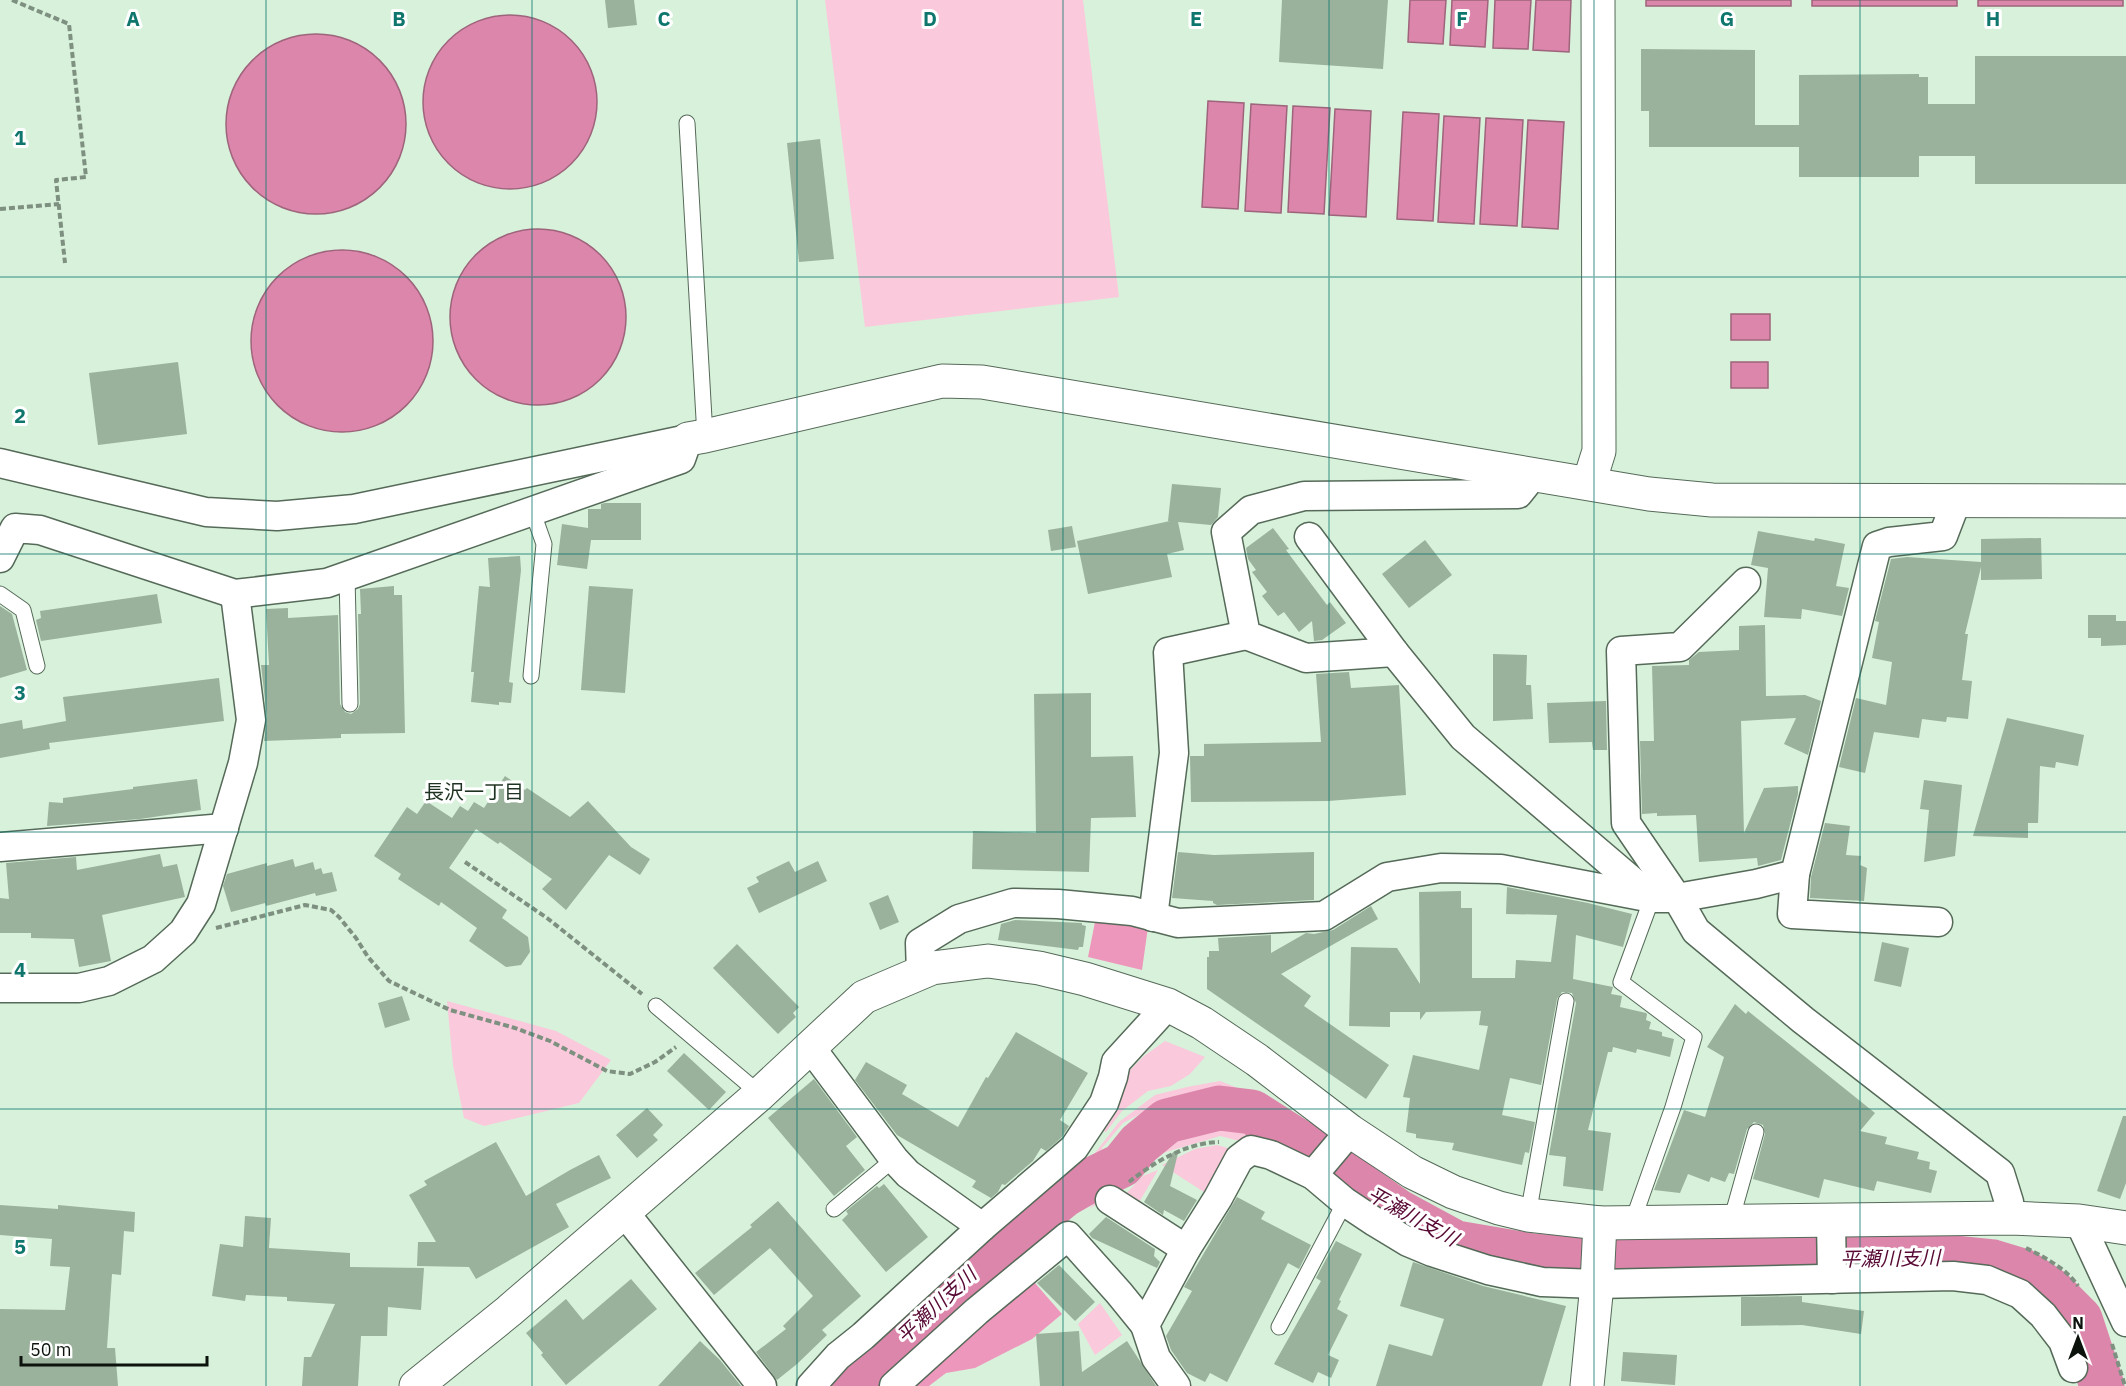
<svg xmlns="http://www.w3.org/2000/svg" width="2126" height="1386" font-family="'IBM Plex Sans','Noto Sans JP',sans-serif">
<style>
.green{fill:#fbc9dc}
.forest{fill:#ee97bc}
.water{fill:#dc86ab;stroke:#9d647b;stroke-width:1.5}
.lines{fill:none;stroke-linecap:round;stroke-linejoin:round}
.river{stroke:#dc86ab;stroke-width:45}
.building{fill:#9ab19c}
.service-casing{stroke:#556a58;stroke-width:17}
.minor-casing{stroke:#556a58;stroke-width:31}
.tertiary-casing{stroke:#556a58;stroke-width:35}
.path{stroke:#7e9080;stroke-width:4;stroke-dasharray:6 3;stroke-linecap:butt}
.service{stroke:#fff;stroke-width:15}
.minor{stroke:#fff;stroke-width:28}
.tertiary{stroke:#fff;stroke-width:33}
.grid{fill:none;stroke:#0f766e;stroke-width:1.5;stroke-opacity:0.55}
.labels{text-anchor:middle;dominant-baseline:central;stroke-width:6;stroke-linejoin:round;paint-order:stroke}
.neighbourhood-label{font-size:20px;fill:#1e3221;stroke:#fff}
.water-label{font-size:20px;font-style:italic;fill:#570934;stroke:#fff}
.grid-label{font-size:20px;text-anchor:middle;font-weight:bold;fill:#0f766e;stroke:#fff;stroke-width:6;stroke-linejoin:round;paint-order:stroke}
</style>
<rect width="100%" height="100%" fill="#d8f1db"/>
<g class="green">
<path d="M825 0H1083L1119 297 865 327Z"/>
<path d="M447 1001 556 1031 611 1060 579 1103 484 1126 464 1118 453 1065Z"/>
<path d="M1165 1041 1205 1057 1190 1074 1171 1086 1148 1091 1122 1111 1106 1132 1099 1129 1129 1071 1144 1056Z"/>
<path d="M1220 1081 1250 1093 1283 1120 1279 1121 1235 1101 1203 1104 1167 1114 1155 1106 1123 1123 1102 1148V1160L1090 1173 1078 1175 1119 1122 1155 1095 1187 1087Z"/>
<path d="M1152 1111 1162 1117 1127 1149 1104 1164C1111 1135 1128 1127 1152 1111Z"/>
<path d="M1237 1113 1253 1118 1308 1158 1220 1136 1166 1152 1145 1162 1103 1200 1089 1209 1137 1154 1173 1126Z"/>
<path d="M1217 1145 1238 1151 1207 1194 1162 1165 1195 1149Z"/>
<path d="M1158 1170 1134 1211 1121 1199 1143 1176Z"/>
<path d="M1100 1303 1122 1335 1095 1355 1078 1324Z"/>
</g>
<g class="forest">
<path d="M1097 912 1148 927 1142 970 1088 957Z"/>
<path d="M1028 1275 1062 1314 1032 1339 975 1368 946 1373 929 1386H899Z"/>
</g>
<g class="water">
<path d="M1410 0H1446L1443 44 1408 42Z"/>
<path d="M1452 0H1488L1485 47 1450 45Z"/>
<path d="M1495 0H1531L1528 49 1493 48Z"/>
<path d="M1536 0H1571L1569 52 1533 50Z"/>
<rect x="1646" y="0" width="145" height="6"/>
<rect x="1812" y="0" width="145" height="6"/>
<rect x="1978" y="0" width="145" height="6"/>
<circle cx="510" cy="102" r="87"/>
<circle cx="316" cy="124" r="90"/>
<path d="M1208 101 1244 103 1238 209 1202 207Z"/>
<path d="M1251 104 1287 106 1281 213 1245 211Z"/>
<path d="M1293 106 1330 108 1324 214 1288 212Z"/>
<path d="M1335 109 1371 111 1366 217 1329 215Z"/>
<path d="M1403 112 1439 114 1433 221 1397 219Z"/>
<path d="M1444 116 1480 118 1474 224 1438 222Z"/>
<path d="M1486 118 1523 120 1517 226 1480 224Z"/>
<path d="M1528 120 1564 122 1558 229 1522 227Z"/>
<circle cx="538" cy="317" r="88"/>
<circle cx="342" cy="341" r="91"/>
<rect x="1731" y="314" width="39" height="26"/>
<rect x="1731" y="362" width="37" height="26"/>
</g>
<g class="lines">
<path class="river" d="M851 1386 886 1348 966 1275 1064 1195 1085 1183 1122 1165 1139 1144 1167 1121 1219 1108 1252 1112 1299 1142 1397 1211 1456 1243 1533 1256 1597 1261 1954 1258 1993 1262 2023 1271 2051 1290 2080 1319 2102 1386"/>
</g>
<g class="building">
<path d="M605 0H634L637 25 608 28Z"/>
<path d="M1282 0H1388L1383 69 1279 62Z"/>
<path d="M1641 49 1755 50V125H1799V75L1919 74V77H1928V104H1975V56H2126V184H1975V156H1919V177H1799V147H1649V111H1641Z"/>
<path d="M820 139 834 259 799 262 787 143Z"/>
<path d="M178 362 187 434 98 445 89 373Z"/>
<path d="M1172 484 1221 488 1218 517 1211 525 1178 522 1184 550 1167 554 1172 577 1088 594 1077 541 1170 521H1168Z"/>
<path d="M605 503H641V540H591L587 569 557 565 562 524 588 528V509H601V504Z"/>
<path d="M1072 526 1076 547 1051 551 1048 530Z"/>
<path d="M1273 528 1289 549 1286 550 1309 581 1327 605 1330 602 1346 623 1322 640 1314 641 1312 621 1299 632 1284 612 1278 616 1262 596 1267 592 1252 572 1256 570 1248 559 1246 548Z"/>
<path d="M1758 531 1814 541 1815 538 1845 544 1836 586 1849 588 1842 616 1802 609 1801 619 1764 617 1768 568 1751 565Z"/>
<path d="M2041 538 2042 579 1981 580V567L1965 634H1968L1962 680 1972 681 1968 719 1947 717 1946 722 1922 719 1919 738 1874 732 1865 773 1839 767 1856 698 1886 705 1892 662 1872 658 1879 622 1875 621 1891 559 1907 557 1981 562V539Z"/>
<path d="M1425 540 1452 575 1409 608 1382 574Z"/>
<path d="M520 556 521 570 509 682 513 683 511 703 499 702V705L471 702 474 672H471L479 586 490 587 488 558Z"/>
<path d="M394 586V595H402L405 733 341 734V738L264 741 267 718 261 665H269L266 609 288 608V618L338 615 340 704 345 712 351 714 358 709 360 704 358 614H361L360 589Z"/>
<path d="M589 586 633 589 625 693 581 690Z"/>
<path d="M157 594 162 623 41 641 36 620 41 618 40 611Z"/>
<path d="M0 606 12 614 27 670 0 678Z"/>
<path d="M2088 615H2116V621H2126V645L2101 646V638H2088Z"/>
<path d="M1765 625 1766 696 1805 695 1821 701 1808 755 1784 744 1796 718 1741 721 1744 833 1764 788 1798 786V794L1781 860 1758 866 1757 858 1699 862 1696 815 1657 816V813L1642 814 1640 741H1654L1652 666 1689 665V660L1699 652 1739 650V626Z"/>
<path d="M1493 654 1527 655 1526 685H1531L1533 719 1493 721Z"/>
<path d="M1349 672 1351 688 1399 685 1406 795 1328 801 1191 802 1190 756H1204V744L1321 742 1316 674Z"/>
<path d="M219 678 224 721 49 743 50 749 0 758V724L22 720 23 729 66 721 63 697Z"/>
<path d="M1091 693V757L1133 756 1136 817 1091 818 1089 872 972 869 973 831 1036 833 1034 694Z"/>
<path d="M1606 701 1607 750H1593L1592 742 1549 743 1547 703Z"/>
<path d="M2007 718 2084 735 2078 766 2056 762 2055 768 2040 766 2038 823H2028V838L1973 836Z"/>
<path d="M505 776 525 790 527 788 570 817 588 801 631 847 650 859 640 875 609 855 566 910 542 889 552 879 500 842 498 844 476 829 449 868 507 910 502 918 528 937 530 952 521 965 506 967 469 941 477 928 441 902 439 906 398 879 401 874 374 856 407 807 417 814 426 801 452 818 460 806 468 811 474 802 484 808Z"/>
<path d="M197 779 201 810 140 819 47 826 49 802 63 803V798L133 789V787Z"/>
<path d="M1924 780 1962 785 1955 856 1924 862 1929 810 1920 809Z"/>
<path d="M1825 823 1850 826 1846 855 1861 856 1860 865 1867 868 1864 901 1810 898 1811 877Z"/>
<path d="M1178 852 1214 855 1314 852V900L1217 905 1213 903V901L1172 898Z"/>
<path d="M160 854 163 867 177 864 185 897 102 915 111 961 79 967 74 939 31 938V933H0V898L9 899 6 863 76 857 77 870Z"/>
<path d="M293 859 295 867 313 862 315 870 321 868 323 874 332 872 337 891 316 896 315 893 266 906 265 903 231 912 223 886 227 874 267 863V866Z"/>
<path d="M789 861 795 872 818 861 827 881 759 913 747 888 759 882 756 877Z"/>
<path d="M1507 887 1588 903 1632 914 1623 947 1576 935 1573 979 1613 987 1611 994 1622 996 1620 1007 1646 1013 1647 1014 1646 1020 1651 1022 1649 1029 1662 1032V1036L1674 1039 1670 1057 1637 1049 1636 1053 1613 1047 1612 1052H1608L1588 1130 1611 1133 1603 1191 1563 1186 1566 1157 1549 1155 1576 1003 1572 993 1562 992 1557 999 1541 1085 1510 1078 1502 1115 1535 1122 1529 1153 1525 1152 1522 1165 1452 1150 1454 1143 1416 1138V1134L1406 1132 1410 1098 1403 1097 1413 1055 1479 1070 1488 1026 1479 1025 1481 1011 1426 1012 1420 1020V1012H1390V1027L1349 1026 1351 947 1397 948 1420 984 1419 892 1461 891V908H1472V978H1515L1516 960 1551 962 1557 915 1506 914Z"/>
<path d="M888 895 899 922 880 930 869 903Z"/>
<path d="M1371 906 1378 919 1281 974 1311 996 1304 1006 1389 1065 1366 1099 1207 989V957H1209V951H1219L1218 938 1271 935V953L1306 933 1314 934 1333 930Z"/>
<path d="M1015 920 1082 923V925L1086 926 1083 947H1079L1078 950 998 940 1001 924Z"/>
<path d="M1882 942 1909 948 1901 987 1874 981Z"/>
<path d="M737 944 799 1007 793 1013 796 1017 778 1034 713 968Z"/>
<path d="M402 996 410 1020 385 1028 378 1003Z"/>
<path d="M1735 1004 1746 1014 1748 1011 1875 1113 1860 1131 1887 1137 1885 1144 1919 1152 1917 1159 1930 1162 1929 1169 1937 1171 1931 1193 1877 1181 1874 1191 1824 1179 1819 1198 1753 1179 1765 1134 1763 1125 1754 1122 1747 1129 1734 1174 1729 1173 1725 1182 1711 1177 1709 1182 1688 1174 1680 1193 1654 1190 1684 1110 1705 1117 1724 1057 1707 1047Z"/>
<path d="M1016 1032 1088 1073 1060 1120 1069 1126 1062 1137 1046 1151 1041 1148 1033 1161 1005 1185 1002 1184 998 1192 991 1198 972 1187 976 1181 897 1135 855 1080 866 1062 907 1085 902 1094 958 1127 986 1077 988 1078Z"/>
<path d="M684 1053 726 1092 709 1110 667 1071Z"/>
<path d="M814 1079 857 1137 846 1146 865 1170 834 1196 768 1118Z"/>
<path d="M647 1108 663 1125 653 1135 658 1140 637 1158 616 1135Z"/>
<path d="M2123 1116H2126V1183L2120 1199 2097 1191Z"/>
<path d="M496 1142 526 1196 570 1170 599 1155 611 1178 556 1204 569 1227 476 1279 469 1267 417 1266 418 1242H436L409 1195 427 1185 424 1181Z"/>
<path d="M1173 1152 1178 1153 1170 1186 1197 1200 1184 1221 1164 1210 1163 1215 1144 1202Z"/>
<path d="M884 1184 928 1237 886 1272 842 1220 848 1214 846 1211 877 1186 879 1188Z"/>
<path d="M1237 1197 1265 1212 1261 1219 1311 1245 1299 1269 1288 1263 1227 1382 1210 1373 1205 1382 1187 1373 1171 1350 1166 1336 1192 1291 1184 1287Z"/>
<path d="M778 1201 861 1296 822 1330 827 1335 797 1364 777 1380 756 1352 786 1329 783 1326 813 1296 770 1248 714 1295 695 1273 752 1227 750 1225Z"/>
<path d="M0 1205 58 1209V1205L135 1212 134 1232 124 1231 121 1275 112 1274 107 1348H115L118 1386H0V1309L65 1310 70 1267 50 1266 52 1239 0 1235Z"/>
<path d="M245 1216 271 1218 269 1248 350 1253V1267L424 1268 421 1310 388 1307 387 1336H361L358 1386H302L304 1357H311L335 1304 287 1301V1297L246 1295 245 1301 212 1296 220 1244 243 1247Z"/>
<path d="M1106 1217 1155 1249 1154 1256 1160 1262 1157 1268 1092 1238 1089 1234Z"/>
<path d="M1336 1241 1362 1254 1339 1300 1341 1301 1337 1309 1348 1315 1328 1355 1339 1360 1331 1378 1318 1372 1313 1383 1274 1364 1321 1281 1316 1278Z"/>
<path d="M1413 1262 1483 1286 1566 1306 1542 1386H1376L1389 1344 1432 1356 1444 1319 1400 1306Z"/>
<path d="M1059 1265 1095 1302 1075 1321 1037 1283Z"/>
<path d="M631 1279 657 1309 566 1385 541 1355 543 1353 526 1333 566 1299 583 1320Z"/>
<path d="M1802 1296V1302L1864 1311 1861 1334 1802 1325 1741 1326V1297Z"/>
<path d="M1079 1331 1082 1372 1127 1341 1156 1386H1040L1036 1334Z"/>
<path d="M700 1341 720 1360 741 1386H658Z"/>
<path d="M1623 1352 1677 1355 1675 1385 1621 1381Z"/>
</g>
<g class="lines">
<defs>
<g id="service">
<path d="M687 123 705 436"/>
<path d="M347 576 350 704"/>
<path d="M0 594 23 610 37 666"/>
<path d="M531 676 544 544 532 510"/>
<path d="M656 1006 760 1094"/>
<path d="M834 1209 894 1159"/>
<path d="M1528 1215 1566 1001"/>
<path d="M1731 1221 1756 1132"/>
<path d="M1632 1223 1673 1107 1694 1037 1621 982 1652 898"/>
<path d="M1279 1327 1345 1202"/>
</g>
<g id="minor">
<path d="M0 463 206 512 277 516 354 509 688 439"/>
<path d="M1309 537 1394 652 1463 737 1652 898"/>
<path d="M0 558 15 528 40 530 235 594 327 583 681 459 688 439"/>
<path d="M1746 582 1680 647 1621 651 1626 823 1677 898 1756 884 1795 874 1877 546 1889 542 1943 536 1956 502"/>
<path d="M1394 652 1306 658 1246 635 1226 532 1251 510 1304 496 1518 494 1534 474"/>
<path d="M0 847 224 828"/>
<path d="M1795 874 1792 914 1938 922"/>
<path d="M1153 917 1174 753 1168 652 1246 635"/>
<path d="M921 973 920 943 959 919 1013 903 1058 904 1132 911 1178 923 1324 916 1387 877 1441 868 1501 869 1652 898H1677L1696 931 1803 1020 2000 1173 2009 1202 2011 1218"/>
<path d="M0 988H79L109 981 153 959 183 932 201 904 243 763 251 720 235 594"/>
<path d="M808 1048 820 1060 894 1159 908 1174 982 1227 1074 1148 1104 1103 1113 1077 1116 1062 1168 1005"/>
<path d="M1313 1175 1350 1131"/>
<path d="M1110 1200 1186 1249"/>
<path d="M624 1212 762 1386"/>
<path d="M1831 1220 1832 1279"/>
<path d="M2079 1221 2126 1322"/>
<path d="M811 1386 838 1356 863 1336 982 1227"/>
<path d="M894 1386 977 1311 1068 1236 1119 1293 1145 1325"/>
<path d="M1176 1386 1156 1358 1145 1325 1186 1249 1218 1198 1239 1159 1251 1150 1271 1155 1313 1175 1345 1202 1375 1222 1408 1242 1432 1252 1488 1270 1542 1282 1597 1284 1953 1276 1987 1280 2020 1294 2043 1315 2063 1341 2073 1368"/>
</g>
<g id="tertiary">
<path d="M688 439 705 436 942 381 982 382 1649 494 1712 500 2126 501"/>
<path d="M1589 483 1599 451 1598 0"/>
<path d="M416 1386 509 1311 624 1212 760 1094 864 997 932 968 988 961 1039 968 1085 979 1168 1005 1202 1023 1257 1060 1350 1131 1412 1172 1453 1192 1499 1208 1528 1215 1600 1223 2011 1218 2079 1221 2126 1228"/>
<path d="M1587 1386 1597 1284 1600 1223"/>
</g>
</defs>
<use href="#service" class="service-casing"/>
<use href="#minor" class="minor-casing"/>
<use href="#tertiary" class="tertiary-casing"/>
<g class="path">
<path d="M12 0 69 24 86 177 56 180 65 263"/>
<path d="M0 209 59 204"/>
<path d="M465 862 547 918 642 994"/>
<path d="M216 928 305 905 331 910 339 917 356 938 368 957 389 981 450 1010 515 1028 550 1041 607 1071 630 1074 655 1062 676 1047"/>
<path d="M1129 1182C1154 1162 1186 1143 1219 1142"/>
<path d="M2026 1248C2044 1257 2067 1269 2078 1286"/>
<path d="M2112 1344 2125 1386"/>
</g>
<use href="#service" class="service"/>
<use href="#minor" class="minor"/>
<use href="#tertiary" class="tertiary"/>
</g>
<path class="grid" d="M266 0V1386M532 0V1386M797 0V1386M1063 0V1386M1329 0V1386M1594 0V1386M1860 0V1386M0 277H2126M0 554H2126M0 832H2126M0 1109H2126"/>
<g class="labels">
<g class="neighbourhood-label">
<text x="474" y="791">長沢一丁目</text>
</g>
<g class="water-label">
<text transform="translate(1413 1216) rotate(29)">平瀬川支川</text>
<text transform="translate(1890 1258) rotate(-1)">平瀬川支川</text>
<text transform="translate(936 1305) rotate(-43)">平瀬川支川</text>
</g>
</g>
<g class="grid-label">
<text x="133" y="26">A</text>
<text x="399" y="26">B</text>
<text x="664" y="26">C</text>
<text x="930" y="26">D</text>
<text x="1196" y="26">E</text>
<text x="1462" y="26">F</text>
<text x="1727" y="26">G</text>
<text x="1993" y="26">H</text>
<text x="20" y="145">1</text>
<text x="20" y="423">2</text>
<text x="20" y="700">3</text>
<text x="20" y="977">4</text>
<text x="20" y="1254">5</text>
</g>
<g transform="translate(2078 1338)" stroke="#ffffff" stroke-width="4.5" paint-order="stroke">
<path d="M0-4.5L10 22L0 15L-10 22Z" fill="#0b130c"/>
<text y="-9" font-size="16" font-weight="bold" text-anchor="middle" fill="#0b130c">N</text>
</g>
<path d="M21 1356v9h186v-9" fill="none" stroke="#0b130c" stroke-width="3"/>
<text x="30" y="1356" font-size="18" fill="#0b130c" stroke="#ffffff" stroke-width="4.5" paint-order="stroke">50 m</text>
</svg>
